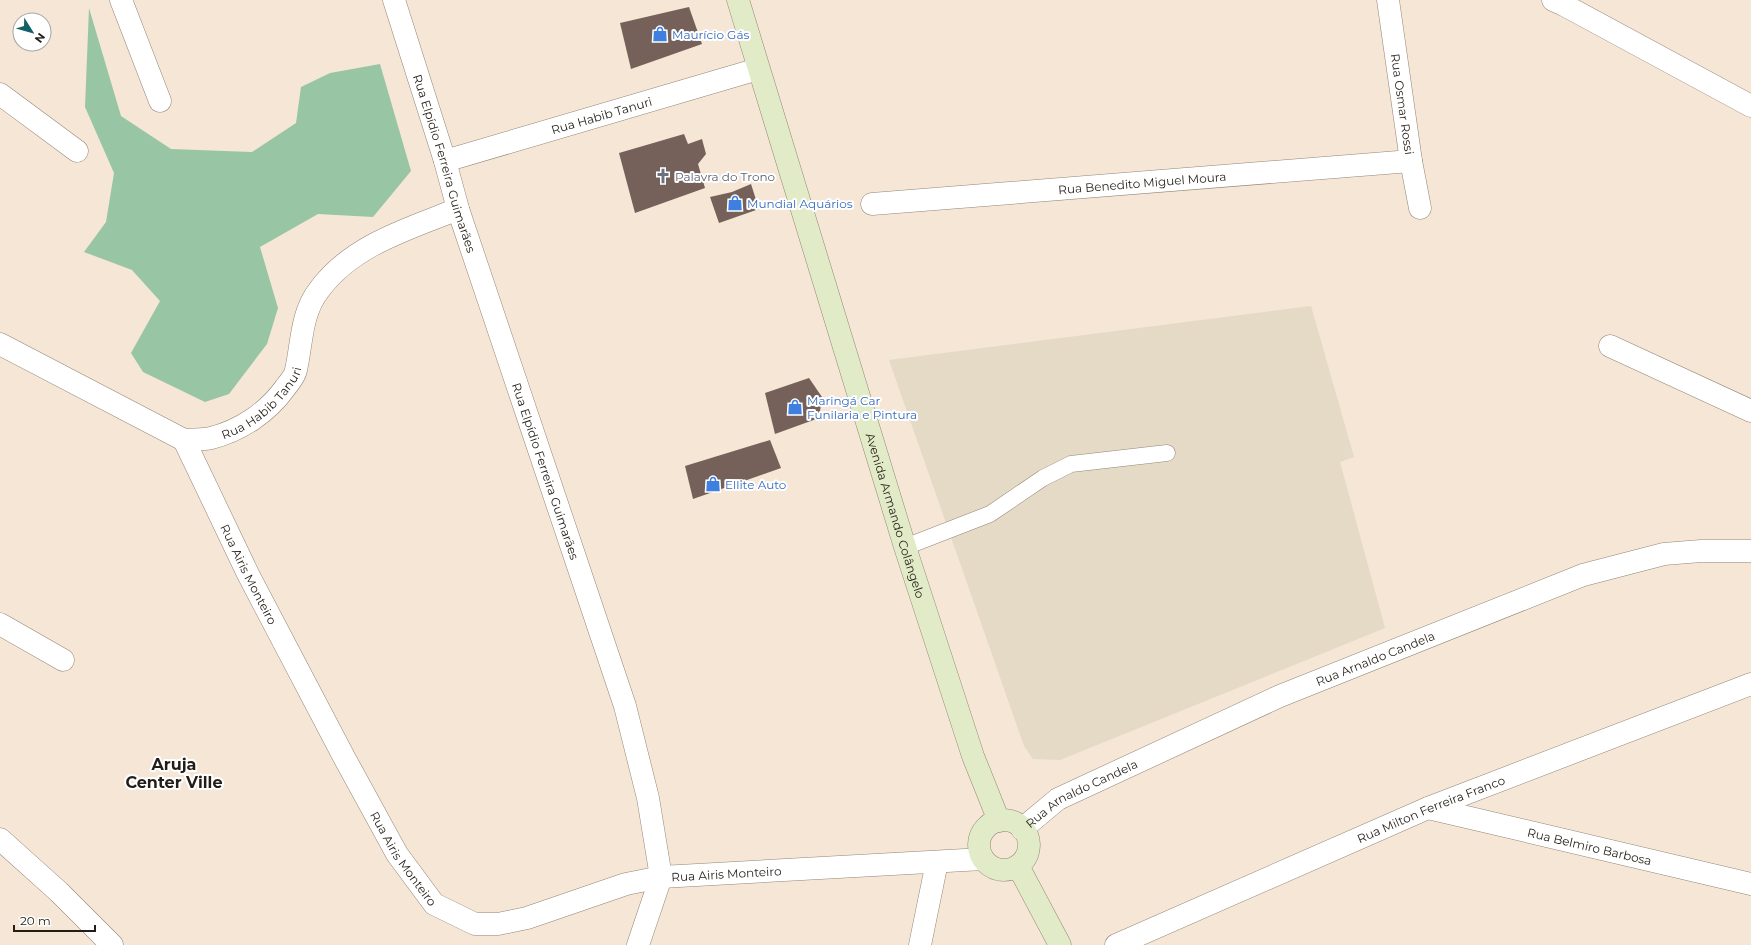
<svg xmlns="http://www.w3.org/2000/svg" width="1751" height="945" font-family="Montserrat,sans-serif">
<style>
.industrial{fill:#e4dac5}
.forest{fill:#98c6a5}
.building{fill:#75615a}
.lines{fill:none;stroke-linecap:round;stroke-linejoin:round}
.lane-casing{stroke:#938677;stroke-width:17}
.street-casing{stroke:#938677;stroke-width:23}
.secondary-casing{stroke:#938677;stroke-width:23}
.lane{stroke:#fff;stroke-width:16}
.street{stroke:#fff;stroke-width:22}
.secondary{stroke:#e1ebc7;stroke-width:22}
.labels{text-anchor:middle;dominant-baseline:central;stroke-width:4;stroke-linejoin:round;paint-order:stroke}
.shop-label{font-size:12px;fill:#366cbe;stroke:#fff;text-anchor:start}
.street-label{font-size:12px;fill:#221d17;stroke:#fff}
.worship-label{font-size:12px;fill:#5b616d;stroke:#fff;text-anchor:start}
.district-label{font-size:16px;font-weight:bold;fill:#221d17;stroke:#fff}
</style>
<rect width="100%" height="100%" fill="#f5e6d5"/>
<path class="industrial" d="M1311 306 1354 457 1340 462 1385 628 1060 760 1033 759 1024 746 889 360Z"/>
<path class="forest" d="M89 8 121 116 171 149 252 152 296 123 301 87 330 73 380 64 411 171 373 217 318 214 260 247 278 308 267 344 229 394 205 402 143 372 131 353 160 301 132 270 84 252 106 222 114 173 85 107Z"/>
<g class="building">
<path d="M689 7 702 44 631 69 620 23Z"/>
<path d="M684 134 688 144 702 139 706 154 698 164 705 188 635 213 619 153Z"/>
<path d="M751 184 759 209 719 223 710 197 732 192Z"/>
<path d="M809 378 822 397 819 418 775 434 765 393Z"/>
<path d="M770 440 781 468 693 499 685 466Z"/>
</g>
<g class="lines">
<defs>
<path id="lane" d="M905 547 990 514 1043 478 1071 464 1167 453"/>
<g id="street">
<path d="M121 0 160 101"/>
<path id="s1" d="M394 0 445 161 458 209 625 706 648 798 661 877 638 945"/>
<path id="s2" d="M1388 0 1411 161 1420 208"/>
<path d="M1553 0 1564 5 1751 106"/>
<path d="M0 94 77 151"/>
<path id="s3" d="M445 161 758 69"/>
<path id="s4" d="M872 204 1411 161"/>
<path id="s5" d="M0 344 184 440C193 439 203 440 211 438 240 431 268 412 285 388 289 383 295 376 296 370 302 343 301 313 319 290 352 245 408 229 458 209"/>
<path d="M1610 346 1751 411"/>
<path id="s6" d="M184 440 248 574 345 759 397 854 434 904 475 924H498L527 918 626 884 661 877 983 859"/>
<path d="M0 624 63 660"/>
<path id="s7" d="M1428 808 1751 884"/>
<path id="s8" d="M1022 829 1058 799 1280 696 1583 575 1664 554 1701 551H1751"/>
<path d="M0 839 59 892 112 945"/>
<path d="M920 945 937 862"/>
<path id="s9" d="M1116 945 1428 808 1751 684"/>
</g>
<g id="secondary">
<path id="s10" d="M738 0 905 547 973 756 999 821"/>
<circle cx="1004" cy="845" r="25"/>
<path d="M1018 866 1060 945"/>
</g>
</defs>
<use href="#lane" class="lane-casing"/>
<use href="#street" class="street-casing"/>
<use href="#secondary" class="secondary-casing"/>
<use href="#lane" class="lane"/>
<use href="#street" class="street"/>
<use href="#secondary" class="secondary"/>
</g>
<defs>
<symbol id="shop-bare" viewBox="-9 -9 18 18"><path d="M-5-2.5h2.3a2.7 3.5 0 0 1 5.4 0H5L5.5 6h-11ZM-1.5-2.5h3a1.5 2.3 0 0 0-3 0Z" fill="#3f7fe0" stroke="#fff" stroke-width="2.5" paint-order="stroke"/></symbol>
<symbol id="church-bare" viewBox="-9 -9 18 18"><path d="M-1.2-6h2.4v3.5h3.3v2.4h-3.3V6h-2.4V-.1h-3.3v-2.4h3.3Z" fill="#6b7280" stroke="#fff" stroke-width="2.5" paint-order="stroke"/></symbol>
</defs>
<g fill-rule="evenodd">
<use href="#shop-bare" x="649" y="23" width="22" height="22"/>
<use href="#church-bare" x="652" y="165" width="22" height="22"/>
<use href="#shop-bare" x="724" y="192" width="22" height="22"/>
<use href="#shop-bare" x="784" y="396" width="22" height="22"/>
<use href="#shop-bare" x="702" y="473" width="22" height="22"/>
</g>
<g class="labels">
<g class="shop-label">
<text x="672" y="34">Maurício Gás</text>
<text x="747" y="203">Mundial Aquários</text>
<text x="807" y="400">Maringá Car<tspan x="807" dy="14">Funilaria e Pintura</tspan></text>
<text x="725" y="484">Ellite Auto</text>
</g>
<g class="street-label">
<text stroke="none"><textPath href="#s2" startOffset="105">Rua Osmar Rossi</textPath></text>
<text stroke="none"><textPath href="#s3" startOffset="163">Rua Habib Tanuri</textPath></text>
<text stroke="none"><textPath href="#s1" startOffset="171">Rua Elpídio Ferreira Guimarães</textPath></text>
<text stroke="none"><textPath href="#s4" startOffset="271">Rua Benedito Miguel Moura</textPath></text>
<text stroke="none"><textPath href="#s5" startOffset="298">Rua Habib Tanuri</textPath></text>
<text stroke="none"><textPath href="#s1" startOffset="495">Rua Elpídio Ferreira Guimarães</textPath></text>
<text stroke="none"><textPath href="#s10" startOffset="539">Avenida Armando Colângelo</textPath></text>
<text stroke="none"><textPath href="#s6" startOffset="149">Rua Airis Monteiro</textPath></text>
<text stroke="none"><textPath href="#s8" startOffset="394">Rua Arnaldo Candela</textPath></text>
<text stroke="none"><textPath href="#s8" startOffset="70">Rua Arnaldo Candela</textPath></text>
<text stroke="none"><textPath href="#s9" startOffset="343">Rua Milton Ferreira Franco</textPath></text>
<text stroke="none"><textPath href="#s7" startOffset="166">Rua Belmiro Barbosa</textPath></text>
<text stroke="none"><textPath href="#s6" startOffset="473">Rua Airis Monteiro</textPath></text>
<text stroke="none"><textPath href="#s6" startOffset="832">Rua Airis Monteiro</textPath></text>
</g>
<g class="worship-label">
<text x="675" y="176">Palavra do Trono</text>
</g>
<g class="district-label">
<text x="174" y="764">Aruja<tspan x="174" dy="18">Center Ville</tspan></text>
</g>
</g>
<g transform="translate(32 32) rotate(127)"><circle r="19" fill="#ffffff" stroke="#a7a5a2"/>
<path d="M0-3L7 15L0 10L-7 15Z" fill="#106166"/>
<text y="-6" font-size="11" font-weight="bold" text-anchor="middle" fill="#221d17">N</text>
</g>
<path d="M14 925v6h81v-6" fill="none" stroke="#221d17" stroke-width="2"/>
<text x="20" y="925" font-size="12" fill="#221d17" stroke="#ffffff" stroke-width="3" paint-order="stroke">20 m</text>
</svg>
